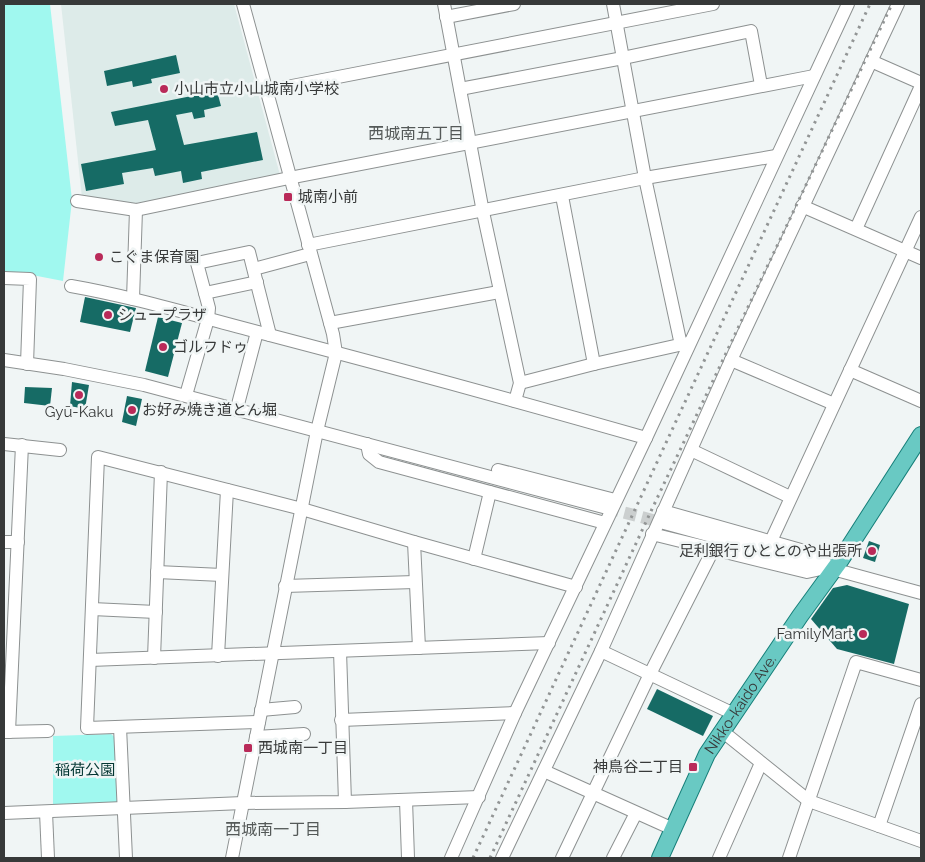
<svg xmlns="http://www.w3.org/2000/svg" width="925" height="862" font-family="Raleway,'Noto Sans JP',sans-serif">
<style>
.built{fill:#ddebe9}
.green{fill:#a0f8ef}
.building{fill:#166b65}
.lines{fill:none;stroke-linecap:round;stroke-linejoin:round}
.minor-tunnel{stroke:#cbcfcf;stroke-width:12;stroke-dasharray:12 6;stroke-linecap:butt}
.minor-casing{stroke:#8d9191;stroke-width:14}
.major-casing{stroke:#167f79;stroke-width:18}
.minor{stroke:#fff;stroke-width:12}
.major{stroke:#69c9c3;stroke-width:16}
.rail{stroke:#929595;stroke-width:3;stroke-dasharray:2.5 5;stroke-linecap:butt}
.poi-dot{fill:#b92a59;stroke:#f0f5f5;stroke-width:2}
.labels{text-anchor:middle;dominant-baseline:central;stroke-width:5;stroke-linejoin:round;paint-order:stroke}
.poi-label{font-size:15px;fill:#373939;stroke:#f0f5f5;text-anchor:start}
.street-label{font-size:15px;fill:#373939;stroke:#f0f5f5}
.park-label{font-size:15px;fill:#033632;stroke:#f0f5f5}
.neighbourhood-label{font-size:16px;fill:#545958;stroke:#f0f5f5}
</style>
<rect width="100%" height="100%" fill="#f0f5f5"/>
<path class="built" d="M61 4H234L280 175 138 207 82 198Z"/>
<g class="green">
<path d="M4 4H50L72 200 63 281 32 275 4 273Z"/>
<path d="M111 734 117 739 118 802 113 804 53 808V736Z"/>
</g>
<g class="building">
<path d="M176 55 180 73 151 79 152 83 133 87 132 81 107 86 104 71Z"/>
<path d="M217 91 221 106 204 110 205 117 194 119 192 112 176 115 184 145 257 132 263 160 201 172 202 179 183 183 181 171 155 176 153 168 122 173 124 184 86 191 81 164 156 150 148 120 115 126 111 112Z"/>
<path d="M85 297 136 308 130 332 80 322Z"/>
<path d="M158 317 182 323 168 377 145 371Z"/>
<path d="M72 382 89 385 85 409 70 406Z"/>
<path d="M25 387 52 388 50 406 24 403Z"/>
<path d="M127 396 142 399 136 426 122 422Z"/>
<path d="M869 541 880 545 875 562 863 558Z"/>
<path d="M847 585 909 604 894 664 837 649 811 619 833 588Z"/>
<path d="M657 689 713 716 703 736 647 709Z"/>
</g>
<g class="lines">
<path class="minor-tunnel" d="M607 508 664 523"/>
<defs>
<g id="minor">
<path d="M444 4 483 212 520 383 515 401"/>
<path d="M613 4 645 178 681 345"/>
<path d="M446 17 514 4"/>
<path d="M871 61 921 83"/>
<path d="M460 89 623 58 751 31 761 85"/>
<path d="M266 91 713 4"/>
<path d="M562 196 594 364"/>
<path d="M77 201 136 210 289 178 814 76"/>
<path d="M802 206 921 258"/>
<path d="M856 229 921 86"/>
<path d="M308 245 645 178 776 156"/>
<path d="M254 269 310 254"/>
<path d="M4 278 30 279 27 364"/>
<path d="M71 286C134 297 196 316 258 332 388 366 517 401 646 438L515 713 451 858"/>
<path d="M205 293 257 282"/>
<path d="M133 299 136 210"/>
<path d="M330 323 499 292"/>
<path d="M4 360 64 369 144 385 607 508"/>
<path d="M731 360 834 404"/>
<path d="M850 370 921 401"/>
<path d="M520 383 594 364 688 343"/>
<path d="M186 395 208 319 209 308 197 263 249 252 270 335"/>
<path d="M237 408 257 332"/>
<path d="M646 438 848 4"/>
<path d="M4 444 60 450"/>
<path d="M367 444 369 454 379 462 605 523"/>
<path d="M691 450 790 497"/>
<path d="M498 470 615 500"/>
<path d="M663 511 822 556 828 568"/>
<path d="M664 523 921 593"/>
<path d="M652 534 807 572 826 568"/>
<path d="M771 541 921 217"/>
<path d="M4 542H18"/>
<path d="M414 542 419 648"/>
<path d="M474 559 490 492"/>
<path d="M157 572 222 575"/>
<path d="M285 586 415 582"/>
<path d="M92 609 156 612"/>
<path d="M340 651 345 802"/>
<path d="M601 651 734 714"/>
<path d="M218 656 227 490"/>
<path d="M154 658 161 472"/>
<path d="M90 660 549 643"/>
<path d="M261 710 295 707"/>
<path d="M341 720 515 713"/>
<path d="M259 722 87 728 98 457 302 509 414 542 576 587"/>
<path d="M120 727 126 858"/>
<path d="M722 731 809 801 921 841"/>
<path d="M4 732 48 731"/>
<path d="M9 732 22 445"/>
<path d="M256 737 304 734"/>
<path d="M544 771 673 829"/>
<path d="M406 800 408 858"/>
<path d="M46 812 48 858"/>
<path d="M4 813 243 803 345 802 479 797"/>
<path d="M879 826 921 704"/>
<path d="M232 858 317 431 336 353 333 334 243 4"/>
<path d="M502 858 601 651 731 360 898 4"/>
<path d="M562 858 650 674 713 550"/>
<path d="M613 858 636 813"/>
<path d="M719 858 761 763"/>
<path d="M789 858 856 662 921 680"/>
</g>
<g id="major">
<path id="s1" d="M660 858 707 754 800 616 840 561 921 435"/>
</g>
</defs>
<use href="#minor" class="minor-casing"/>
<use href="#major" class="major-casing"/>
<use href="#minor" class="minor"/>
<use href="#major" class="major"/>
<g class="rail">
<path d="M473 858 870 4"/>
<path d="M490 858 652 509 892 4"/>
</g>
</g>
<g class="poi-dot">
<circle cx="164" cy="89" r="5"/>
<rect x="283" y="192" width="10" height="10" rx="2.5"/>
<circle cx="99" cy="257" r="5"/>
<circle cx="108" cy="315" r="5"/>
<circle cx="163" cy="347" r="5"/>
<circle cx="79" cy="395" r="5"/>
<circle cx="132" cy="410" r="5"/>
<circle cx="872" cy="551" r="5"/>
<circle cx="863" cy="634" r="5"/>
<rect x="243" y="743" width="10" height="10" rx="2.5"/>
<rect x="688" y="762" width="10" height="10" rx="2.5"/>
</g>
<g class="labels">
<g class="poi-label">
<text x="174" y="89">小山市立小山城南小学校</text>
<text x="298" y="197">城南小前</text>
<text x="109" y="257">こぐま保育園</text>
<text x="118" y="315">シュープラザ</text>
<text x="173" y="347">ゴルフドゥ</text>
<text x="142" y="410">お好み焼き道とん堀</text>
<text x="79" y="412" text-anchor="middle">Gyū-Kaku</text>
<text x="862" y="551" text-anchor="end">足利銀行 ひととのや出張所</text>
<text x="853" y="634" text-anchor="end">FamilyMart</text>
<text x="258" y="748">西城南一丁目</text>
<text x="683" y="767" text-anchor="end">神鳥谷二丁目</text>
</g>
<g class="street-label">
<text stroke="none"><textPath href="#s1" startOffset="174">Nikko-kaido Ave.</textPath></text>
</g>
<g class="park-label">
<text x="85" y="770">稲荷公園</text>
</g>
<g class="neighbourhood-label">
<text x="416" y="133">西城南五丁目</text>
<text x="273" y="829">西城南一丁目</text>
</g>
</g>
<rect width="925" height="862" fill="none" stroke="#373939" stroke-width="10"/>
</svg>
